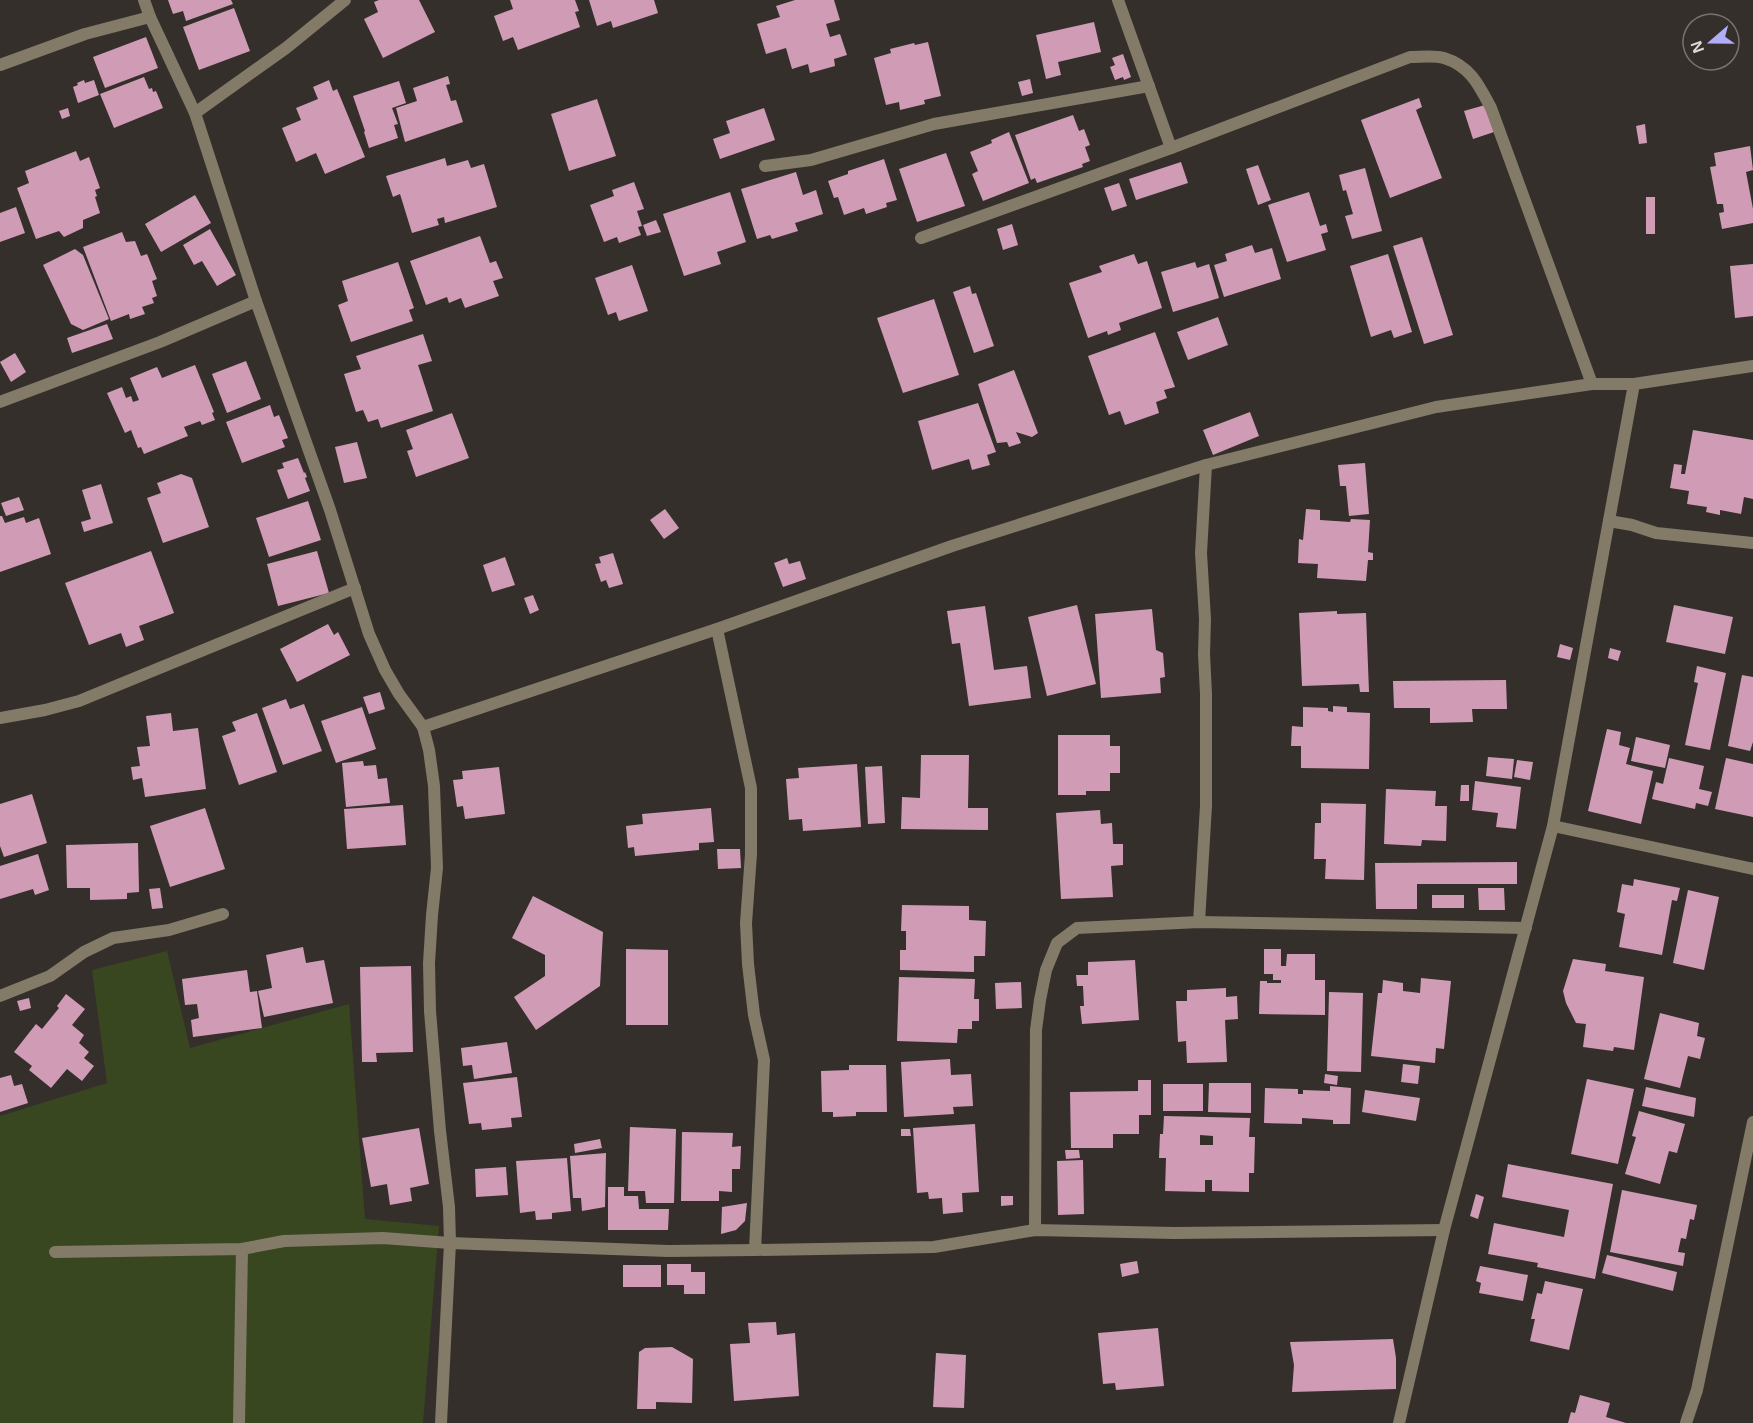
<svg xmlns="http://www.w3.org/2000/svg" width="1753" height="1423" font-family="Helvetica,sans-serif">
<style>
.green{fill:#394721}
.building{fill:#d09cb5;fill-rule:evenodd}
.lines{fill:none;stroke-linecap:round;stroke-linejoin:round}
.street{stroke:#837b67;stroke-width:12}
</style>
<rect width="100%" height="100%" fill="#342f2b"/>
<path class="green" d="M167 951 190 1048 349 1004 365 1219 439 1226 423 1423H0V1116L107 1083 92 970Z"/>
<g class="building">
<path d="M168 0H231L233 4 186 21 183 11 173 14Z"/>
<path d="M379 0H419L435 32 383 58 364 19 378 12 374 2Z"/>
<path d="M510 0H575L579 11 575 12 580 27 518 50 513 37 503 41 494 16 513 9Z"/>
<path d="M589 0H654L658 13 613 28 611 21 597 26Z"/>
<path d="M795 0H834L840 20 826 24 830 37 840 34 847 55 834 59 835 66 810 73 808 64 792 69 786 48 766 54 757 24 780 17 776 6Z"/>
<path d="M234 8 250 51 199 70 183 27Z"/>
<path d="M1094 22 1101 52 1058 62 1061 75 1046 79 1036 35Z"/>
<path d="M146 37 158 68 105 88 93 57Z"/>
<path d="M928 42 941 96 924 100 925 104 900 110 899 102 886 105 874 58 891 53 890 49 914 43 915 45Z"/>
<path d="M1123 54 1131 77 1124 80 1123 77 1115 80 1110 67 1115 65 1112 58Z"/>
<path d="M448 76 450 84 446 85 451 101 456 100 463 122 405 142 396 108 417 101 413 88Z"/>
<path d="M144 77 149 89 152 88 153 92 156 91 163 108 114 128 100 94Z"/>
<path d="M1030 79 1033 93 1022 96 1018 82Z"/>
<path d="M84 80 85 83 94 80 99 95 78 103 73 87 78 85 77 83Z"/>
<path d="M329 80 333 91 337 89 365 157 325 174 316 153 296 162 282 128 301 120 296 108 318 99 313 87Z"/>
<path d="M399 81 406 103 392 108 398 124 394 125 398 138 369 148 364 132 365 131 353 96Z"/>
<path d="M1419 98 1422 107 1416 110 1442 178 1390 198 1361 120Z"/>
<path d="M597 99 616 156 569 171 551 114Z"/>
<path d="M1485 105 1494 132 1473 139 1464 111Z"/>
<path d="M68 108 70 116 62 119 59 111Z"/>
<path d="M764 108 775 140 720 159 713 139 730 133 726 121Z"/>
<path d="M1073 115 1079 131 1084 129 1090 145 1085 147 1090 161 1082 164 1083 167 1037 183 1035 178 1031 180 1015 135Z"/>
<path d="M1645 124 1647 143 1639 144 1636 126Z"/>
<path d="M1009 132 1029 183 983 201 972 174 978 171 970 152 992 143 991 140Z"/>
<path d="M1750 146 1753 170 1746 172 1753 209V223L1722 229 1719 213 1724 212 1723 204H1717L1710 167 1716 166 1714 153Z"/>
<path d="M76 151 80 161 89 157 100 188 95 190 97 196 95 197 100 213 83 220V228L64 237 59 231 36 239 17 188 29 183 25 171Z"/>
<path d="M946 153 965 206 917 222 899 169Z"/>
<path d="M445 158 447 166 468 160 471 168 484 164 497 207 445 223 444 217 437 219 439 225 412 233 400 194 393 197 386 176Z"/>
<path d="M884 159 897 200 886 203 887 207 866 214 864 208 844 215 838 197 834 198 828 181 848 174V171Z"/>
<path d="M1181 162 1188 183 1136 200 1129 179Z"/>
<path d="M1258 165 1271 200 1258 205 1246 169Z"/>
<path d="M1365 168 1382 231 1352 239 1345 216 1353 214 1346 190 1343 191 1339 175Z"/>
<path d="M796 172 803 195 816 190 823 214 795 223 798 231 772 239 770 235 757 239 741 189Z"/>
<path d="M634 182 644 209 637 211 642 226 638 227 641 235 619 243 617 237 604 242 590 205 614 196 612 190Z"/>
<path d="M1119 183 1127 206 1112 211 1104 188Z"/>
<path d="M730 192 746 242 717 252 721 264 684 276 663 214Z"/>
<path d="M1309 192 1320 226 1326 224 1328 232 1321 234 1326 250 1287 262 1268 205Z"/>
<path d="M195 195 211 223 161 252 145 224Z"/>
<rect x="1646" y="197" width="9" height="37"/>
<path d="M16 207 25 233 0 242V213Z"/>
<path d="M656 220 661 232 647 236 643 225Z"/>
<path d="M1012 224 1018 245 1003 250 997 229Z"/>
<path d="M210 229 236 275 217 286 202 261 194 265 183 245Z"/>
<path d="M122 232 126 242 135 241 141 256 147 254 157 279 152 281 157 296 152 298 154 303 142 307 145 314 130 319 129 314 111 321 83 247Z"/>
<path d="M480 236 490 263 496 261 503 278 493 281 499 296 465 308 461 298 449 303 447 297 426 305 410 261Z"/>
<path d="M1422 237 1453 335 1424 344 1393 246Z"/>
<path d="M1252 245 1255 253 1272 248 1281 279 1224 297 1214 265 1227 261 1225 254Z"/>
<path d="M75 249 83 255 109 319 83 330 71 324 43 265Z"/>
<path d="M1134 254 1138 264 1147 261 1162 308 1119 323 1121 330 1108 335 1107 331 1088 338 1069 283 1102 272 1099 266Z"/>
<path d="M1388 254 1412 332 1394 338 1391 330 1371 337 1350 266Z"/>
<path d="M398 262 414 308 409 310 413 321 351 342 338 305 348 301 342 281Z"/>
<path d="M1195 262 1197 268 1209 264 1219 298 1173 312 1161 272Z"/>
<path d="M1753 264V316L1735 318 1730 266Z"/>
<path d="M632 265 648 311 619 321 616 312 608 315 595 278Z"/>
<path d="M970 286 972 294 976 293 994 346 974 353 953 292Z"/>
<path d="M934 299 959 375 903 393 877 318Z"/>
<path d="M1218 317 1228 345 1188 360 1177 332Z"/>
<path d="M107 324 113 339 72 353 67 338Z"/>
<path d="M1155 332 1175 387 1164 390 1167 398 1156 402 1159 413 1125 425 1120 411 1109 415 1088 356Z"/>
<path d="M423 334 432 361 418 365 433 411 381 428 378 419 368 422 363 410 356 412 344 374 361 369 356 356Z"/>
<path d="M15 353 26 372 11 382 0 362Z"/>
<path d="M246 361 261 399 227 413 212 374Z"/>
<path d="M195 365 214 412 212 413 215 420 202 425 200 421 184 427 188 436 144 454 141 447 138 448 131 430 125 433 107 393 122 387 126 398 131 396 133 402 139 400 130 378 157 367 162 378Z"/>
<path d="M1014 370 1038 433 1032 437 1016 432 1021 443 1009 447 1007 442 997 443 978 384Z"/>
<path d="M978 403 996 452 987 455 990 465 972 470 969 459 932 470 918 421Z"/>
<path d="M270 405 274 417 279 415 288 438 282 440 285 447 242 463 226 422Z"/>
<path d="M1250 412 1259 436 1213 455 1203 430Z"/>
<path d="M452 413 469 458 416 477 407 451 413 449 406 430Z"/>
<path d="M1693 430 1753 440V499L1744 497 1741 514 1720 510V515L1706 512 1707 507 1687 504 1689 491 1670 488 1674 464 1682 465 1681 474H1685Z"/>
<path d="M357 442 367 478 344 483 335 447Z"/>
<path d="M298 458 304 473 305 472 307 477 305 478 310 491 288 499 277 470 284 468 282 463Z"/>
<path d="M1365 463 1369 514 1349 516 1346 486H1340L1338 465Z"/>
<path d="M181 474 192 478 209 527 163 543 147 498 161 493 157 483Z"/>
<path d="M101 484 113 523 84 532 81 522 91 519 82 490Z"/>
<path d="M19 497 24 510 6 516 1 503Z"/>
<path d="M308 501 321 540 269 557 256 518Z"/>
<path d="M665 509 679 528 664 539 650 520Z"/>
<path d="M1306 509 1320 510V520L1350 522 1351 519 1370 520 1368 552 1373 553V560H1368L1366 581 1317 578 1318 564 1298 563 1299 539 1303 540Z"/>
<path d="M0 516H2L5 523 24 517 26 523 39 518 51 554 0 572Z"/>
<path d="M151 551 174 613 139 626 144 640 126 647 121 633 89 645 65 583Z"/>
<path d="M317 551 329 593 278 606 267 564Z"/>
<path d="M613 553 623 584 609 588 606 580 601 582 595 564 601 563 599 557Z"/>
<path d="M505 557 515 585 492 592 483 565Z"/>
<path d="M787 558 789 564 800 561 806 579 783 587 774 563Z"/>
<path d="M533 595 539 610 530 614 524 598Z"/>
<path d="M1077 605 1096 684 1047 696 1028 617Z"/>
<path d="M1674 605 1733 617 1725 654 1666 642Z"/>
<path d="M985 606 994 670 1027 666 1031 698 969 706 960 643 952 644 947 611Z"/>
<path d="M1152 609 1156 650 1163 653 1165 677 1160 678 1161 693 1101 698 1095 614Z"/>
<path d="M1337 611V614L1366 613 1369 692H1360L1359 684 1302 686 1299 613Z"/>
<path d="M328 624 334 635 338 632 350 655 297 682 280 649Z"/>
<path d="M1560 644 1573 648 1570 660 1557 657Z"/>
<path d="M1610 648 1621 651 1618 661 1608 658Z"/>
<path d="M1697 666 1726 673 1710 750 1685 745 1698 683 1694 682Z"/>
<path d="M1742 675 1753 677V742L1750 751 1728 746Z"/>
<path d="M1506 680 1507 709H1472L1473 722 1430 723V708H1394L1393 681Z"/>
<path d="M380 692 385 709 369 714 363 697Z"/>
<path d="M286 699 290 709 304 704 322 751 283 765 262 708Z"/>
<path d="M1333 706 1347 707V712L1370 713 1369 769 1301 768V746H1291L1292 726 1303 727V707L1328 708V711L1333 712Z"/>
<path d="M362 707 376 749 336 763 321 721Z"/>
<path d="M171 713 173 731 198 728 206 789 145 797 142 778 133 780 131 767 140 766 137 747 150 746 146 716Z"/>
<path d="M257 713 277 772 239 785 222 736 236 731 232 722Z"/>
<path d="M1607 729 1621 732 1619 745 1630 748 1626 764 1653 771 1641 824 1588 811Z"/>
<path d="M1058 735H1110V746H1120V773H1110V791H1086V795H1058Z"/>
<path d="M1636 737 1670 745 1665 768 1631 761Z"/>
<path d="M921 755H969L968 808H988V830L901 829 902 797 920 798Z"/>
<path d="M1488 757 1514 759 1512 779 1486 776Z"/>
<path d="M1669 758 1704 766 1699 789 1712 792 1708 806 1696 803 1695 809 1652 799 1656 782 1663 784Z"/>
<path d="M1726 758 1753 764V817L1715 809Z"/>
<path d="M1517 760 1533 762 1530 780 1514 777Z"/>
<path d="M363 761 364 766 376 765 378 779 387 778 390 803 346 807 342 763Z"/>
<path d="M857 764 861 827 803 831 802 819 789 820 786 779 799 778 798 768Z"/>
<path d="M882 766 885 823 868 824 865 767Z"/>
<path d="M499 767 505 814 465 819 463 806 457 807 453 780 463 779 462 771Z"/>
<path d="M1475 781 1521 787 1516 829 1496 827 1498 813 1472 810Z"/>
<path d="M1461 785H1469V801H1460Z"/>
<path d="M1386 789 1436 791 1435 806H1447L1446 841 1422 840 1421 846 1384 844Z"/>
<path d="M32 794 47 843 4 857 0 846V804Z"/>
<path d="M1321 803 1366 804 1364 880 1325 879 1326 859H1314L1315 823H1321Z"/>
<path d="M403 805 406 845 347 849 344 809Z"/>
<path d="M205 808 225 869 170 887 150 826Z"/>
<path d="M711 808 714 842 699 843V850L635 856 634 847 628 848 626 826 643 824 642 814Z"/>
<path d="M1100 810 1101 824 1112 823 1113 844H1123V865L1111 866 1113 897 1061 899 1056 813Z"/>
<path d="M138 843 139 892 127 893V899L90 900V888H67L66 845Z"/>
<path d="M717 849H740L741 868 718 869Z"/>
<path d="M38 854 49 890 35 895 33 889 0 899V866Z"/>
<path d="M1517 862V884H1417V909H1376L1375 863Z"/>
<path d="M1634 879 1680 888 1677 901 1672 900 1662 955 1619 947 1625 914 1617 912 1622 884 1633 886Z"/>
<path d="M160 888 163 908 152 909 149 889Z"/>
<path d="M1478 888H1504L1505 910H1479Z"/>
<path d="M1688 890 1719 897 1704 970 1673 963Z"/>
<rect x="1432" y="895" width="32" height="13"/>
<path d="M533 896 603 932 600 986 536 1030 514 997 545 976V955L512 938Z"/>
<path d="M902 905 969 906V920L986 921 985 956H974V972L900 970V950H906V931H901Z"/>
<path d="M303 947 306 963 324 960 333 1003 264 1017 258 991 272 988 266 955Z"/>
<path d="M626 949 668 950V1025H626Z"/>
<path d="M1264 949H1281V966H1286L1287 954H1315V980H1325V1015L1259 1014 1260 981H1267V983H1281V980H1273V974H1264Z"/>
<path d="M1573 959 1606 964 1605 971 1644 977 1634 1050 1614 1047 1613 1051 1583 1047 1586 1024 1576 1023 1566 1003 1563 991Z"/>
<path d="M1135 960 1139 1020 1082 1024 1080 1006H1084L1083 986H1077L1076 975H1088V962Z"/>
<path d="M411 966 413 1052 376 1053 377 1062H362L360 967Z"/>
<path d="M247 970 250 992 257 991 262 1028 193 1037 191 1020 199 1018 197 1004 185 1005 182 979Z"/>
<path d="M899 977 975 979 974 999H979V1021H972V1029H958L957 1043 897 1041Z"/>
<path d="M1421 978 1451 981 1444 1049 1436 1048 1435 1063 1371 1056 1378 993H1382L1383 980 1403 983V991L1420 993Z"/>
<path d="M1021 982 1022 1008 996 1009 995 983Z"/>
<path d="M1226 988V997L1237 996 1238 1019 1225 1020 1227 1062 1187 1063 1186 1041 1178 1042 1176 1001H1187V990Z"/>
<path d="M1329 992 1363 993 1361 1072 1327 1071Z"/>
<path d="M66 994 85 1009 72 1025 84 1035 79 1043 89 1052 84 1058 94 1066 82 1081 67 1069 51 1088 29 1070 32 1066 14 1052 36 1024 42 1029 59 1008 57 1006Z"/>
<path d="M29 998 31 1008 20 1011 17 1001Z"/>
<path d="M1660 1013 1699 1023 1697 1036 1705 1038 1700 1059 1688 1056 1680 1088 1644 1079Z"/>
<path d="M507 1042 512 1073 474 1079 472 1065 463 1066 461 1048Z"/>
<path d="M950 1059 951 1075 971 1074 973 1106 953 1107 954 1114 904 1117 901 1062Z"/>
<path d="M1403 1064 1420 1066 1418 1084 1401 1082Z"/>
<path d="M849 1065H886L887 1112H856V1116L833 1117V1112H822L821 1071 849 1070Z"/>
<path d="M1325 1074 1338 1076 1337 1085 1324 1083Z"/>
<path d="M11 1075 14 1086 22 1084 28 1103 0 1112V1078Z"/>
<path d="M517 1077 522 1117 511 1118 512 1127 482 1130 481 1123 469 1124 463 1083Z"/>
<path d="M1587 1079 1634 1089 1618 1164 1571 1154Z"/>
<path d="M1138 1080H1151V1115H1139V1134H1113V1148H1071L1070 1092 1138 1091Z"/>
<path d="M1209 1083H1251V1113L1208 1112Z"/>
<rect x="1163" y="1084" width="40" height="27"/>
<path d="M1330 1086 1351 1088 1350 1124H1333V1120L1302 1118V1124L1264 1123 1265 1088 1298 1089V1094H1303V1090L1330 1091Z"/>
<path d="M1646 1087 1696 1098 1694 1117 1642 1106Z"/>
<path d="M1365 1090 1420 1098 1416 1121 1362 1112Z"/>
<path d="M1639 1111 1685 1124 1677 1153 1669 1151 1660 1184 1625 1174 1636 1137 1632 1136Z"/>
<path d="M1164 1116 1250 1118 1249 1137H1255L1254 1173H1249V1192L1212 1191V1180H1205V1192L1165 1191 1166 1158H1159L1160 1134H1163ZM1200 1135 1213 1136V1145H1200Z"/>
<path d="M975 1124 979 1192 962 1193 963 1212 943 1214 942 1198 929 1199 928 1192 917 1193 913 1128Z"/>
<path d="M630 1127 676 1129 674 1203H646L645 1191H628Z"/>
<path d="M419 1128 429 1184 410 1188 412 1201 390 1205 387 1184 371 1187 362 1138Z"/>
<path d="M901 1129H910L911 1136H901Z"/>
<path d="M682 1132 733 1133 732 1147 741 1146 740 1169H732V1192L719 1191V1201H681Z"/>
<path d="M600 1139 602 1148 575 1153 574 1144Z"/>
<path d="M1065 1150H1079L1080 1158 1066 1159Z"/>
<path d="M606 1153 605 1207 582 1211 581 1198H573L570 1156Z"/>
<path d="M567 1158 571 1211 552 1213V1219L536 1220 535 1211 520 1213 516 1161Z"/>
<path d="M1083 1160 1084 1214 1058 1215 1057 1161Z"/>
<path d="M1508 1164 1613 1184 1595 1279 1537 1267 1538 1263 1488 1254 1494 1223 1564 1237 1569 1210 1502 1197Z"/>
<path d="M506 1167 508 1195 476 1197 475 1169Z"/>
<path d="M608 1187H624V1196H638L639 1209H669L668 1230H608Z"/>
<path d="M1622 1190 1697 1205 1694 1220 1690 1219 1686 1239 1681 1238 1678 1252 1685 1253 1683 1266 1610 1252Z"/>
<path d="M1476 1194 1484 1197 1478 1219 1470 1216Z"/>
<path d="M1001 1196H1013V1205L1001 1206Z"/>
<path d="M747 1203 745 1221 736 1230 721 1234 722 1207Z"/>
<path d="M1607 1255 1677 1272 1673 1291 1602 1273Z"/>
<path d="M1137 1261 1139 1273 1122 1277 1120 1264Z"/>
<path d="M667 1264H691V1272H705V1294H684V1285H667Z"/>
<rect x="623" y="1265" width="38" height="22"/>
<path d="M1480 1266 1528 1275 1523 1301 1479 1293 1481 1283 1476 1281Z"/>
<path d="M1545 1281 1583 1289 1569 1350 1530 1341 1535 1319H1531L1537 1293 1542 1294Z"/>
<path d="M776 1322 777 1335 795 1333 799 1396 734 1401 730 1344 750 1343 748 1323Z"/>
<path d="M1158 1328 1164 1386 1116 1390 1115 1383 1103 1384 1098 1333Z"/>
<path d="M1393 1339 1396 1358V1389L1292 1392 1294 1365 1290 1342Z"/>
<path d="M672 1347 693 1359 692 1403 656 1402V1409H637L639 1352 645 1348Z"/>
<path d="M936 1353 966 1355 964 1408 933 1407Z"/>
<path d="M1580 1395 1610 1403 1606 1417 1626 1423H1568L1571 1412 1575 1413Z"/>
</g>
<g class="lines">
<g class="street">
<path d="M144 0 150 17 195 113"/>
<path d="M345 0 286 48 195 113 256 301 330 510 369 634 385 670 399 694 423 727 429 750 434 786 437 868 432 915 429 963 430 1011 440 1131 449 1207 450 1243 441 1423"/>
<path d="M1118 0 1171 148"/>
<path d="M0 65 85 34 150 17"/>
<path d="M765 166 811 160 934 124 1149 86"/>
<path d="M921 238 1171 148 1410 57C1420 57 1434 55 1444 58 1470 66 1479 85 1491 108L1592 384"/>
<path d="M0 402 160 342 256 301"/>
<path d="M1609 521 1632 525 1656 533 1753 543"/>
<path d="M717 629 751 788V854L746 923 748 964 754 1015 764 1060 755 1250"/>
<path d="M0 718 45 710 79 701 355 588"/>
<path d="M423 727 717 629 952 546 1206 465 1436 407 1592 384H1634L1753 366"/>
<path d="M1553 826 1753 869"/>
<path d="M1199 922 1206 806V694L1204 654 1205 619 1201 553 1206 465"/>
<path d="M0 996 50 976 84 952 113 938 169 930 223 914"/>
<path d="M1035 1230 1036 1030 1040 1000 1046 970 1057 943 1077 928 1199 922 1526 928"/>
<path d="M55 1252 242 1249 284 1241 383 1238 450 1243 668 1251 755 1250 934 1247 1035 1230 1174 1233 1444 1230"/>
<path d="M239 1423 242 1249"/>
<path d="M1399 1423 1444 1230 1553 826 1634 384"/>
<path d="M1686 1423 1697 1390 1753 1122"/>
</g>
</g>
<g transform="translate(1711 42) rotate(250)"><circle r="28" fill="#342f2b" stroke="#787370" stroke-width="1.5"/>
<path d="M0-4.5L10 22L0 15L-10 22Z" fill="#b2adf9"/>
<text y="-9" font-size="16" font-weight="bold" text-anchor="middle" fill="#ddd9d7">N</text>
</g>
</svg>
